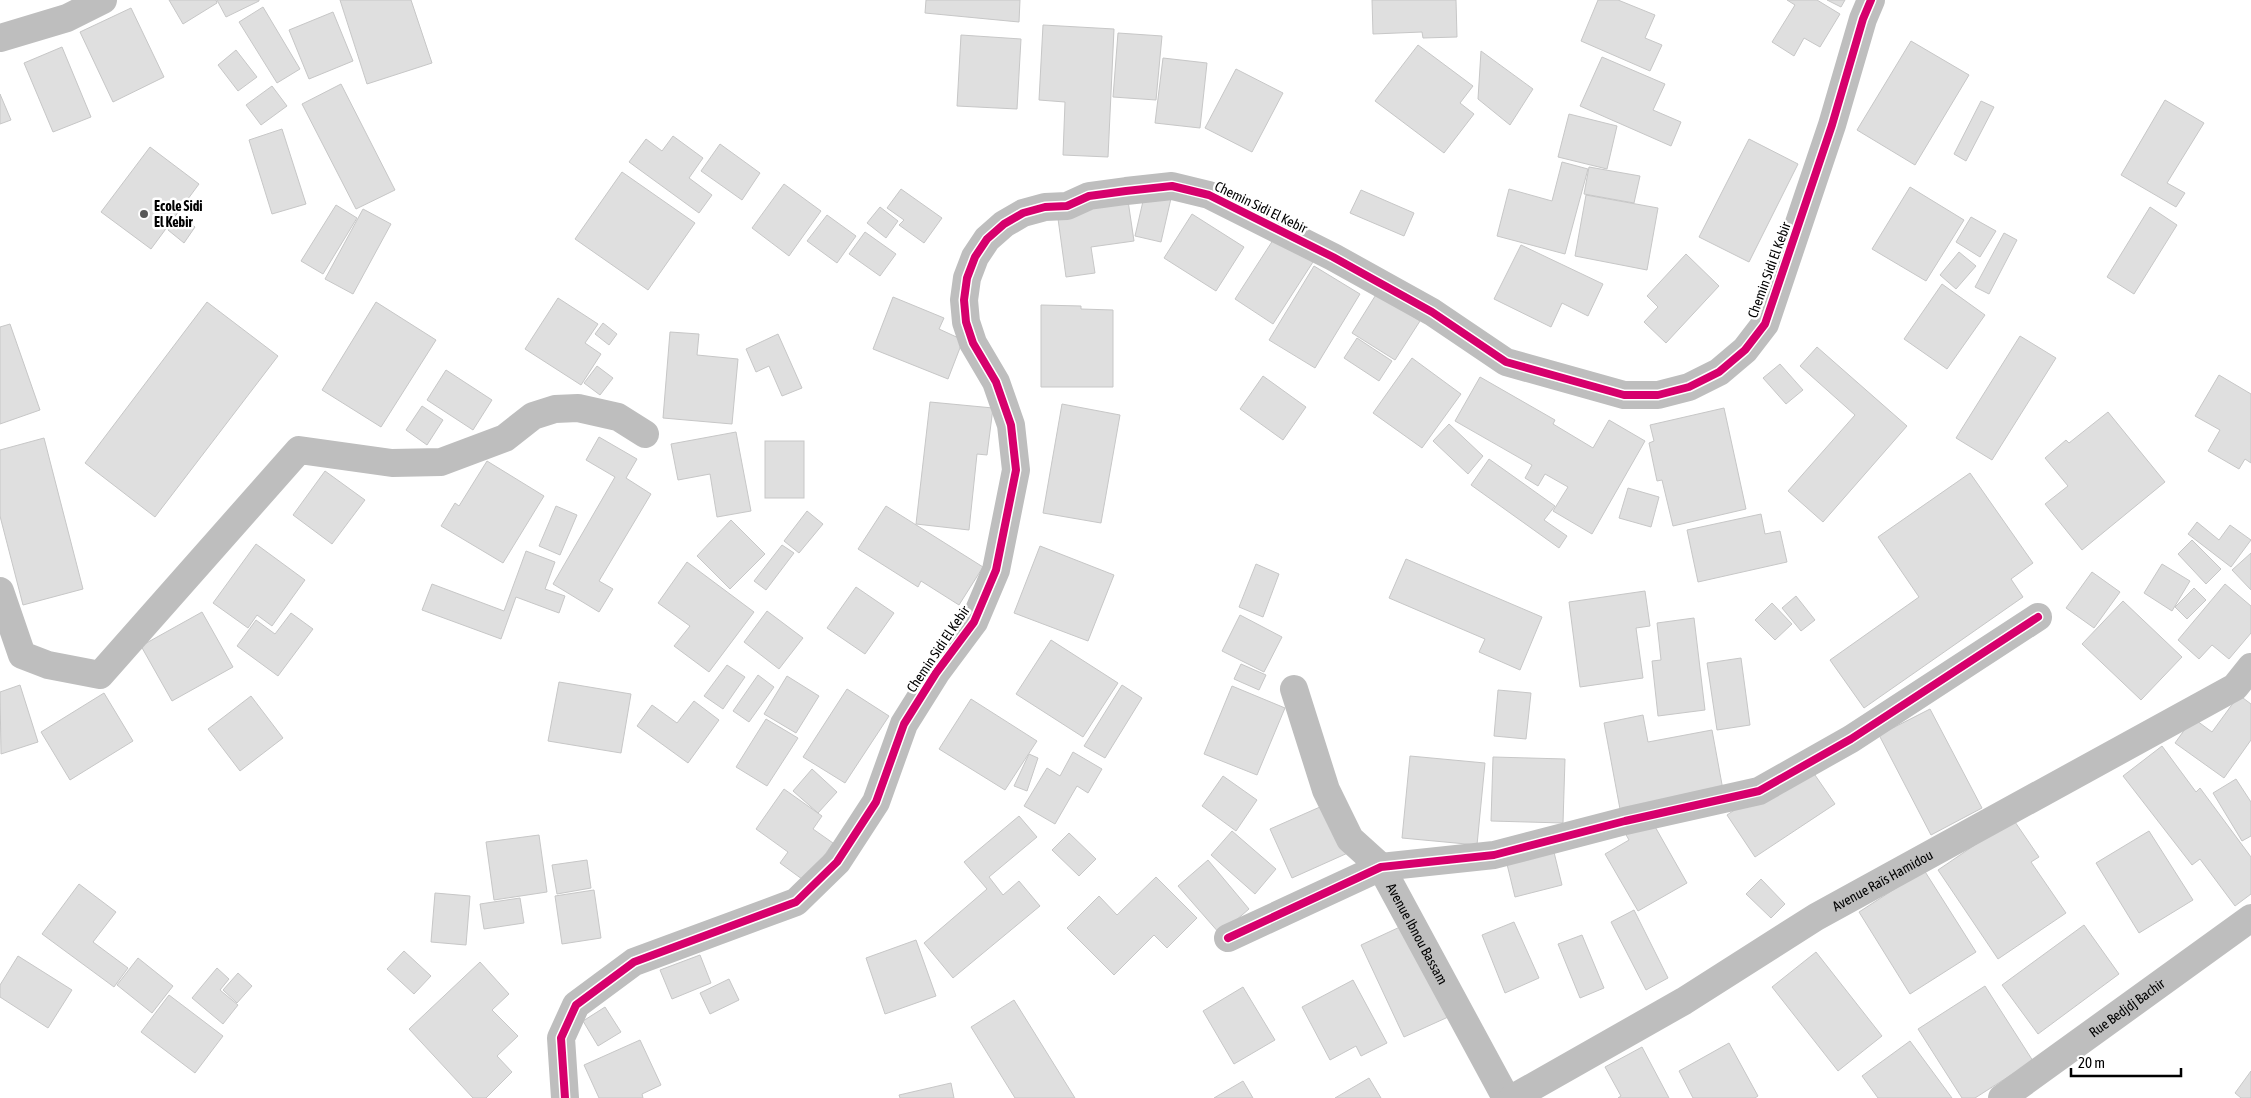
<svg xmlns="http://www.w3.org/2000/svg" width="2251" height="1098" font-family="'Asap Condensed',sans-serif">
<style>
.building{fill:#dfdfdf;stroke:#c7c7c7}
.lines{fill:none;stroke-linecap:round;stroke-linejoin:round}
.minor{stroke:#bebebe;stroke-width:28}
.cycleway-casing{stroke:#fff;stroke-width:11}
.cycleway{stroke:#d6006c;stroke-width:8}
.poi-dot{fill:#595959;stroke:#fff;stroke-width:2}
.labels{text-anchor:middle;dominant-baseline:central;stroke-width:5;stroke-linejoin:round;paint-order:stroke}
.poi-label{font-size:14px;font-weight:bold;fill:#000;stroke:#fff;text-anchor:start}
.street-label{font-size:14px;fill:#000;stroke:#fff}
</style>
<rect width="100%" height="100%" fill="#fff"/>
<g class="building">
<path d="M169 0H216L217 3 183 24Z"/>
<path d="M217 0H259V1L226 17Z"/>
<path d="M340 0H411L432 63 367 84Z"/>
<path d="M926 0H1020L1019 22 925 13Z"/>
<path d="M1372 0H1456L1457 37 1423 38 1422 32 1373 34Z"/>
<path d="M1598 0H1618L1655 15 1645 38 1662 45 1650 71 1581 41Z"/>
<path d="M1787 0H1817L1840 14 1820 47 1804 38 1794 56 1772 42 1795 5Z"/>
<path d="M1827 0H1845L1841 7Z"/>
<path d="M263 7 300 69 277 83 239 22Z"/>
<path d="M131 8 164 77 113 102 80 32Z"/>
<path d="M333 12 353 61 309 79 289 30Z"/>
<path d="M1043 25 1114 29 1108 157 1063 155 1065 102 1039 100Z"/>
<path d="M1118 33 1162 36 1156 100 1113 97Z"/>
<path d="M961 35 1021 39 1017 109 957 106Z"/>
<path d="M1911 41 1969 75 1915 165 1857 130Z"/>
<path d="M1418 45 1473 86 1460 103 1474 114 1444 153 1375 101Z"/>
<path d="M62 47 91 117 53 132 24 63Z"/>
<path d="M236 50 257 77 238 91 218 65Z"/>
<path d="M1481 51 1533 89 1510 125 1478 99Z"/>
<path d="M1602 57 1665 84 1653 110 1681 122 1671 146 1580 106Z"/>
<path d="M1163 58 1207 63 1200 128 1155 123Z"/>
<path d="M1236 69 1283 93 1252 152 1205 128Z"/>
<path d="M341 84 395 190 356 209 302 104Z"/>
<path d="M272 86 287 106 261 125 246 105Z"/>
<path d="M0 94 11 120 0 124Z"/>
<path d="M2165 100 2204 123 2167 183 2185 193 2176 207 2121 175Z"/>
<path d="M1981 101 1994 107 1966 161 1954 154Z"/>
<path d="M1569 114 1617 126 1607 169 1558 157Z"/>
<path d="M282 129 306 204 272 214 249 140Z"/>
<path d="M673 136 703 158 689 178 712 195 699 213 629 162 646 139 662 151Z"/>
<path d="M1749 139 1798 164 1749 262 1699 237Z"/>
<path d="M720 144 760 173 742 200 701 171Z"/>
<path d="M150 147 199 184 151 249 101 212Z"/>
<path d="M1562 162 1588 169 1565 254 1497 236 1509 189 1552 201Z"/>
<path d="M1589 167 1640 176 1634 203 1584 194Z"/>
<path d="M622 172 695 223 648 290 575 239Z"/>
<path d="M784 184 821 211 789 256 752 228Z"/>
<path d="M1910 187 1964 220 1926 281 1872 249Z"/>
<path d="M1146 188 1172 194 1161 242 1135 236Z"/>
<path d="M901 189 942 218 924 243 899 225 904 220 887 208Z"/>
<path d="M1361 190 1414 213 1404 236 1350 213Z"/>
<path d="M1127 194 1134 241 1091 247 1095 273 1066 277 1056 204Z"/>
<path d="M1586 195 1658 208 1647 270 1575 256Z"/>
<path d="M336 205 357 218 323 274 301 261Z"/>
<path d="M880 207 898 221 886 238 867 223Z"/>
<path d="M2150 207 2177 225 2134 294 2107 277Z"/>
<path d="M363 209 391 224 353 294 325 279Z"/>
<path d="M1192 214 1244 247 1216 291 1164 258Z"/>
<path d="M179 215 195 227 184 243 168 230Z"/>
<path d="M827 215 856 236 837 263 807 241Z"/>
<path d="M1971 217 1996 231 1980 257 1956 242Z"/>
<path d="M865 232 896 254 880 276 849 254Z"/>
<path d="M2004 233 2017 240 1989 294 1975 287Z"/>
<path d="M1275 237 1313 262 1273 324 1235 299Z"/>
<path d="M1521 245 1603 284 1588 316 1562 303 1551 327 1494 299Z"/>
<path d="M1959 252 1976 266 1956 289 1940 275Z"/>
<path d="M1686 254 1719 286 1666 343 1644 322 1658 307 1647 296Z"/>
<path d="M1314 266 1360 294 1315 368 1269 340Z"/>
<path d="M1942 284 1985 315 1947 369 1904 339Z"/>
<path d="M1377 293 1420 321 1395 360 1352 333Z"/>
<path d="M893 297 944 318 939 329 963 340 948 379 873 349Z"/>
<path d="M558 298 598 324 585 343 601 354 581 385 525 349Z"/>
<path d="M207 302 278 356 155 517 85 463Z"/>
<path d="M376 302 436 340 381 427 322 390Z"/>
<path d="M1041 305 1081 306V309L1113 310V387H1041Z"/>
<path d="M603 323 617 334 609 345 595 334Z"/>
<path d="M10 324 40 410 0 424V327Z"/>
<path d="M670 332 699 334 697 355 738 359 732 424 663 418Z"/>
<path d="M778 334 802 388 782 396 769 366 756 372 746 349Z"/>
<path d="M2020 336 2056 358 1992 460 1956 438Z"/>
<path d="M1357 338 1392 361 1379 381 1344 358Z"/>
<path d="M1817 347 1907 426 1823 522 1788 491 1855 415 1800 366Z"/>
<path d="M1412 358 1461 394 1422 448 1373 413Z"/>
<path d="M1780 364 1803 390 1786 404 1763 378Z"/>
<path d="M597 366 613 378 600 395 584 383Z"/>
<path d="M446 370 492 400 473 430 427 400Z"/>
<path d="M2219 375 2251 394V463L2245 459 2239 469 2208 451 2220 430 2195 416Z"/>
<path d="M1263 376 1306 407 1283 440 1240 409Z"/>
<path d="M1480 377 1555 420 1553 424 1593 448 1609 420 1645 441 1592 534 1553 511 1568 487 1545 474 1538 486 1525 478 1532 465 1455 421Z"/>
<path d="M930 402 993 408 987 455 977 454 969 530 916 524Z"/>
<path d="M1062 404 1120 415 1101 523 1043 513Z"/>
<path d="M422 406 443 420 427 445 406 430Z"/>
<path d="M1724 408 1746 509 1673 526 1662 480 1657 481 1649 443 1654 441 1650 425Z"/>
<path d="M2108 412 2165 482 2082 550 2045 504 2068 486 2045 458 2066 440 2069 443Z"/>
<path d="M1449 424 1483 456 1468 474 1433 441Z"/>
<path d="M736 432 751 511 717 517 710 474 678 480 671 444Z"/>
<path d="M599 437 637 459 626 478 651 494 599 581 613 589 599 612 553 584 615 477 586 460Z"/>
<path d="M44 438 83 589 23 605 0 516V450Z"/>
<rect x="765" y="441" width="39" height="57"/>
<path d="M1489 459 1555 506 1544 520 1567 536 1559 548 1471 485Z"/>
<path d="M487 461 544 496 503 563 441 526 455 503 459 506Z"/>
<path d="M325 471 365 500 332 544 293 515Z"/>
<path d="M1970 473 2033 563 2011 579 2023 597 1864 708 1830 660 1919 597 1878 537Z"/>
<path d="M1628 488 1659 497 1651 527 1619 518Z"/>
<path d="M556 506 577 515 560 555 539 546Z"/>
<path d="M886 506 983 567 959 605 921 581 918 587 858 549Z"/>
<path d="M807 511 823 524 799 553 784 541Z"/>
<path d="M1761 514 1765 534 1780 531 1787 562 1698 582 1687 530Z"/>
<path d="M731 520 765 554 730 589 697 556Z"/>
<path d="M2197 522 2219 540 2230 525 2251 540 2231 567 2188 534Z"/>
<path d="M2192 540 2221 569 2206 584 2178 554Z"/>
<path d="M256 544 305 580 272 626 257 615 248 628 213 603Z"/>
<path d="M782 545 794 553 766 590 754 581Z"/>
<path d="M1040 546 1114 575 1088 641 1014 613Z"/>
<path d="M526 551 555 562 545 589 565 596 559 613 516 597 501 639 422 610 432 584 504 611Z"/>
<path d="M2251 553V590L2232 570Z"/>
<path d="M1406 559 1542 617 1520 670 1479 652 1485 639 1389 598Z"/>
<path d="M687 562 754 612 709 672 674 646 690 626 658 603Z"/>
<path d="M1256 564 1279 574 1263 617 1239 607Z"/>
<path d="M2162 564 2190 581 2172 611 2144 593Z"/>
<path d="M2092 572 2120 592 2094 628 2066 608Z"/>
<path d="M2225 584 2251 606V633L2229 659 2212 645 2199 659 2178 640Z"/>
<path d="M856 587 894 613 865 654 827 628Z"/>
<path d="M2194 588 2206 600 2187 619 2175 607Z"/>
<path d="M1645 591 1650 626 1636 628 1643 678 1580 687 1569 602Z"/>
<path d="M1796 596 1815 620 1801 631 1782 608Z"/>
<path d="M2123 601 2182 657 2141 700 2082 644Z"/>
<path d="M1772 603 1792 624 1775 640 1755 620Z"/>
<path d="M767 611 803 638 779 669 744 642Z"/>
<path d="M202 612 233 667 172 701 141 646Z"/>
<path d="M291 613 313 629 278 676 237 646 256 620 275 634Z"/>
<path d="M1240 615 1282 637 1264 672 1222 651Z"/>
<path d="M1694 618 1705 710 1658 716 1652 661 1661 660 1657 623Z"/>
<path d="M1051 640 1118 683 1083 737 1016 694Z"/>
<path d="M1741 658 1750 725 1717 730 1707 663Z"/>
<path d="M1241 664 1266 675 1259 690 1234 679Z"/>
<path d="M727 665 745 677 723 709 704 696Z"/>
<path d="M758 675 774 687 749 722 733 711Z"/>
<path d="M787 676 819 696 796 733 764 714Z"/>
<path d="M559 682 631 694 621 753 548 741Z"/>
<path d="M20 685 38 742 1 754 0 692Z"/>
<path d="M1122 685 1142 698 1105 758 1084 746Z"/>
<path d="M1232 686 1285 708 1257 775 1204 754Z"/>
<path d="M847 689 889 716 845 783 803 757Z"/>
<path d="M1498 690 1531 693 1526 739 1494 736Z"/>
<path d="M104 693 133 741 70 780 41 732Z"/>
<path d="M2239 695 2251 704V740L2224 778 2175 743 2193 718 2212 732Z"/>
<path d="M251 696 283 738 240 771 208 729Z"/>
<path d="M971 699 1037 741 1005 790 939 749Z"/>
<path d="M694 701 719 720 688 763 637 726 652 705 677 723Z"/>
<path d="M1930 709 1982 808 1931 835 1879 735Z"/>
<path d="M1643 715 1648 742 1712 730 1723 790 1620 809 1604 723Z"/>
<path d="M766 719 798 738 767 786 736 767Z"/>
<path d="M2162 746 2196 792 2200 788 2251 857V894L2235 906 2200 859 2192 865 2123 776Z"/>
<path d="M1073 752 1102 769 1088 793 1077 786 1055 824 1024 806 1047 768 1060 776Z"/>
<path d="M1029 754 1038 758 1027 791 1014 786Z"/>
<path d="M1410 756 1485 763 1477 845 1402 838Z"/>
<path d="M1493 757 1565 759 1563 823 1491 821Z"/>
<path d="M1806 762 1835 804 1755 857 1727 815Z"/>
<path d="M812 769 837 792 818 813 793 791Z"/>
<path d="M1223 776 1257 800 1236 831 1202 806Z"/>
<path d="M2236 779 2251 802V836L2242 841 2213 793Z"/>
<path d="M784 789 822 816 813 829 833 843 806 882 780 863 788 852 756 829Z"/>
<path d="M1329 803 1350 852 1292 878 1270 829Z"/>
<path d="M1645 809 1687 883 1638 911 1605 854 1629 840 1620 824Z"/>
<path d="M1019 816 1037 837 989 877 1003 895 1019 881 1040 906 953 978 924 943 987 889 964 862Z"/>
<path d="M2013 819 2039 857 2031 862 2066 913 1998 959 1938 870Z"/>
<path d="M1232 831 1276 869 1255 894 1211 855Z"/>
<path d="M2149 831 2193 900 2139 933 2096 863Z"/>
<path d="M1069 833 1096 859 1079 876 1052 850Z"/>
<path d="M539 835 547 892 494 900 486 842Z"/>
<path d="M1552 844 1562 885 1515 897 1505 856Z"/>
<path d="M587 860 591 888 557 894 552 865Z"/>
<path d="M1208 860 1249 909 1220 934 1178 886Z"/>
<path d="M1924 870 1976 952 1910 994 1859 912Z"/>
<path d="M1156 877 1197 918 1167 948 1154 935 1114 975 1067 928 1099 896 1117 915Z"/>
<path d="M1761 879 1785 904 1771 918 1746 894Z"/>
<path d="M79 884 116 912 93 942 128 968 114 987 42 934Z"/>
<path d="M594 890 601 938 562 944 555 896Z"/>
<path d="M435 893 470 896 466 945 431 942Z"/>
<path d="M520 898 524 923 484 929 480 904Z"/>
<path d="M1634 910 1668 978 1646 990 1611 922Z"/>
<path d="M1415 920 1457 1013 1404 1037 1361 945Z"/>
<path d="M1514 922 1539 978 1505 993 1482 935Z"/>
<path d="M2084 925 2119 974 2038 1034 2002 985Z"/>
<path d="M1582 935 1604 988 1580 998 1558 944Z"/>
<path d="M916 940 936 996 885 1014 866 958Z"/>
<path d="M404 951 431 976 414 994 387 969Z"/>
<path d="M1816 952 1882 1036 1838 1071 1772 987Z"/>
<path d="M700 955 711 983 672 999 660 970Z"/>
<path d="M18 956 72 990 48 1028 0 997V985Z"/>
<path d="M138 958 173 986 152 1013 117 985Z"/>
<path d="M480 962 509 994 492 1010 518 1036 497 1056 512 1072 486 1098H473L409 1029Z"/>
<path d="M217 968 229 979 220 990 238 1005 223 1024 192 998Z"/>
<path d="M238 973 252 986 237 1003 223 990Z"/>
<path d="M729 979 739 1000 710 1014 700 993Z"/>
<path d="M1353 980 1387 1043 1361 1056 1356 1046 1330 1060 1302 1007Z"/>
<path d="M1985 986 2033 1061 1975 1098H1962L1918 1029Z"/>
<path d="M1243 987 1275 1040 1234 1064 1203 1011Z"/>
<path d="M169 995 223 1036 195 1073 141 1032Z"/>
<path d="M1014 1000 1075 1098H1015L971 1027Z"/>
<path d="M605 1007 621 1032 598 1046 583 1021Z"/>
<path d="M640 1040 661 1085 642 1094 643 1098H599L584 1065Z"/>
<path d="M1910 1041 1952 1098H1878L1862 1076Z"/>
<path d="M1729 1043 1758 1096 1755 1098H1693L1679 1071Z"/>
<path d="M1642 1047 1669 1098H1618L1621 1096 1605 1067Z"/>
<path d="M2251 1071V1098H2241L2235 1093Z"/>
<path d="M1369 1078 1381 1098H1335Z"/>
<path d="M1243 1081 1253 1098H1214Z"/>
<path d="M951 1083 954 1098H900L899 1095Z"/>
</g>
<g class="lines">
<g class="minor">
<path d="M0 38 67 18 103 0"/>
<path d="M0 591 22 655 48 665 100 675 299 450 392 463 441 462 505 438 533 416 555 409 578 408 618 417 645 434"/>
<path id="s1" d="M1294 689 1326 790 1350 839 1381 867 1506 1098"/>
<path d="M1228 938 1381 867 1494 855 1625 821 1759 791 1851 739 2038 617"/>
<path d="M565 1098 561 1038 576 1005 634 962 796 902 837 862 876 802 904 724 936 673 974 622 996 570 1016 470 1011 425 996 382 973 343 966 322 964 300 967 278 975 257 987 239 1004 224 1023 213 1045 207 1067 206 1089 196 1126 191 1172 186 1209 195 1333 257 1432 312 1506 362 1624 395H1658L1689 387 1719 372 1745 350 1765 324 1832 125 1863 19 1871 0"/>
<path id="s2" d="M1513 1098 1684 1001 1816 917 2235 687 2251 667"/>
<path id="s3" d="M2002 1098 2251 918"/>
</g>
<defs>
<g id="cycleway">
<path d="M1228 938 1381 867 1494 855 1625 821 1759 791 1851 739 2038 617"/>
<path d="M565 1098 561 1038 576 1005 634 962 796 902 837 862 876 802 904 724 936 673 974 622 996 570 1016 470 1011 425 996 382 973 343 966 322 964 300 967 278 975 257 987 239 1004 224 1023 213 1045 207 1067 206 1089 196 1126 191 1172 186 1209 195 1333 257 1432 312 1506 362 1624 395H1658L1689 387 1719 372 1745 350 1765 324 1832 125 1863 19 1871 0"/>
</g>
</defs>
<use href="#cycleway" class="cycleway-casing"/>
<use href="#cycleway" class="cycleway"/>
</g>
<circle class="poi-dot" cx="144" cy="214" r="5"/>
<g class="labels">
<g class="poi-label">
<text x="154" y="206">Ecole Sidi<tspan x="154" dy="16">El Kebir</tspan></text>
</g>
<g class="street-label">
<text transform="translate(1261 207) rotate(26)">Chemin Sidi El Kebir</text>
<text transform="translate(1769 270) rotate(-70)">Chemin Sidi El Kebir</text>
<text transform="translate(938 649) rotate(-56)">Chemin Sidi El Kebir</text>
<text stroke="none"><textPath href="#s2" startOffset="429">Avenue Raïs Hamidou</textPath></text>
<text stroke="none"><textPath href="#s1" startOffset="278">Avenue Ibnou Bassam</textPath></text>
<text stroke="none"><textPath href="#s3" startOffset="154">Rue Bedjdj Bachir</textPath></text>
</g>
</g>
<path d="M2071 1068v8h110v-8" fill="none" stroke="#000000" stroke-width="2.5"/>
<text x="2078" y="1068" font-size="15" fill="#000000" stroke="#ffffff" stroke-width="4" paint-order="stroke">20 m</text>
</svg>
